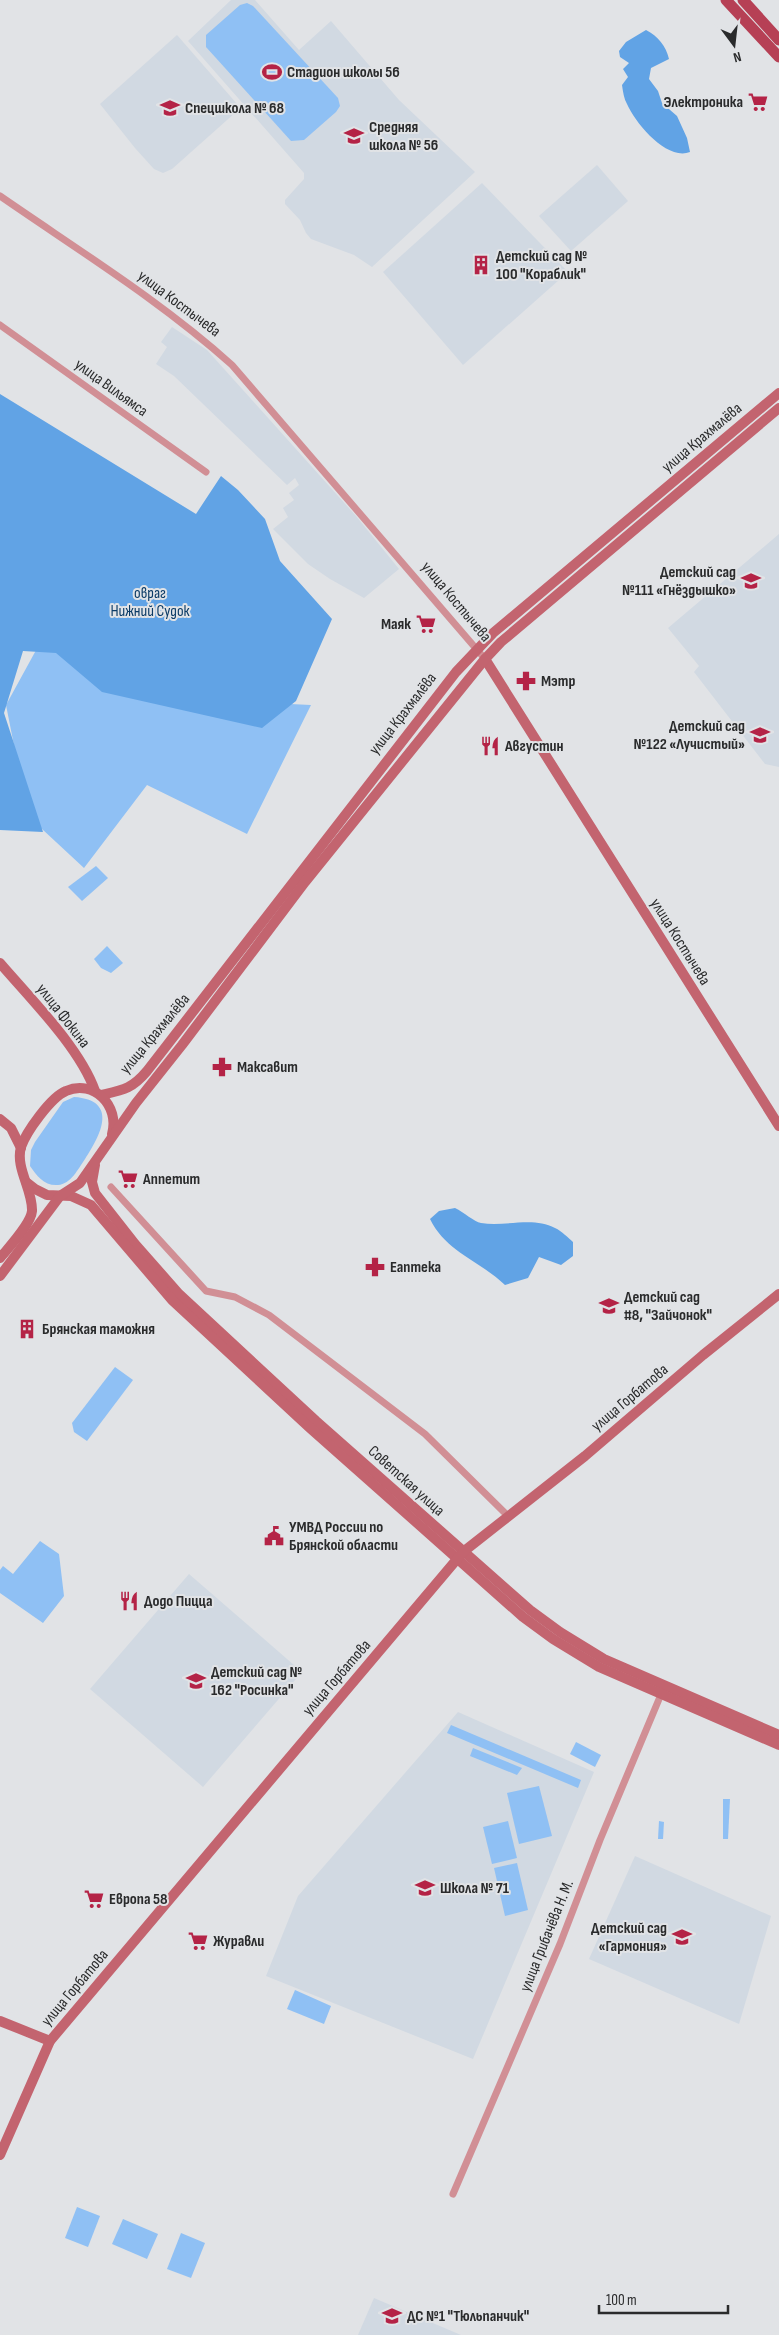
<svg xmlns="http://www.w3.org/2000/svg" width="779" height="2335" font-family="'Sofia Sans Condensed',sans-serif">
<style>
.built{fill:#d1d9e2}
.green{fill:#8fc0f4}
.forest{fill:#61a3e5}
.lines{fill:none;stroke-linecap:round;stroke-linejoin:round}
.minor{stroke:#d18f95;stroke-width:7}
.secondary{stroke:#c3646f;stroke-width:10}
.primary{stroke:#b64055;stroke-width:11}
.labels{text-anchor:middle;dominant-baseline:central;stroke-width:4;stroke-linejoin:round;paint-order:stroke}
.poi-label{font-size:16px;font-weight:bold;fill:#2a2b2c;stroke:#e1e3e6;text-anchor:start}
.street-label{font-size:16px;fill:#2a2b2c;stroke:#e1e3e6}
.park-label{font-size:16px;fill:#0c3c67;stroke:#e1e3e6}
</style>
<rect width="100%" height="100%" fill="#e1e3e6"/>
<g class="built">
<path d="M231 0H255L299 50 331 21 399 100 475 172 372 267 354 255 311 239 306 233 300 220 285 204V200L304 179V173L188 41Z"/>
<path d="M177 35 237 104 236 112 172 169 163 173 154 169 135 148 100 104Z"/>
<path d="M597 165 628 201 571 251 539 216Z"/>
<path d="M482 183 568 272 463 365 383 272Z"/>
<path d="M172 327 207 350 356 516 399 569 364 598 330 579 308 564 273 529 288 517 283 508 294 500 289 493 299 485 295 478 287 485 174 376 156 364 167 347 161 342Z"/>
<path d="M779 534V767L765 764 694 672 699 666 668 628Z"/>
<path d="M189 1574 302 1672 203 1787 90 1689Z"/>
<path d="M458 1712 594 1772 473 2059 266 1976 298 1896Z"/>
<path d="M635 1856 771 1916 739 2024 589 1959Z"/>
<path d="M374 2298 461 2335H358Z"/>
</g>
<g class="green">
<path d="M247 3 253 6 338 98 340 106 336 112 304 140 291 141 206 47V35L240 5Z"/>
<path d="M52 621 207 700 311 705 247 834 147 785 84 868 28 816 6 705Z"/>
<path d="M96 866 108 878 82 901 68 887Z"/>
<path d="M107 946 123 963 111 973 101 968 94 959Z"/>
<path d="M74 1097C119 1100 101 1135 85 1159 78 1169 71 1184 58 1185 44 1186 37 1176 30 1166L31 1150 35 1142 63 1102Z"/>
<path d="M115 1367 133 1380 87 1441 74 1432 72 1423Z"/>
<path d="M40 1541 59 1554 64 1596 43 1623 0 1593V1570L3 1566 13 1574Z"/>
<path d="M451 1725 581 1780 578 1788 447 1733Z"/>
<path d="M576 1742 601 1755 595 1767 570 1754Z"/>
<path d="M473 1748 522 1768 517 1775 470 1756Z"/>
<path d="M539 1786 552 1836 519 1844 507 1793Z"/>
<path d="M723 1799H730L728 1839H723Z"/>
<path d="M508 1821 517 1858 492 1864 483 1827Z"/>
<path d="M659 1821 664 1822 663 1839H658Z"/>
<path d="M517 1863 528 1910 505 1916 494 1868Z"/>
<path d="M295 1990 331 2006 324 2024 287 2009Z"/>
<path d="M77 2207 100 2216 88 2247 65 2238Z"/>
<path d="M123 2219 158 2234 147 2259 112 2244Z"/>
<path d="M181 2233 205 2243 191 2278 167 2269Z"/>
</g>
<g class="forest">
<path d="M646 30C658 36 666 46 669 59L651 68 649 79 658 91 662 103 677 116 687 138 690 152C667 161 636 124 627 104 624 99 623 92 622 85L628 77 623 69 629 63 620 57 619 51 626 42Z"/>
<path d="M0 394 196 514 221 476 238 490 265 519 280 561 332 619 296 701 262 728 102 692 56 653 23 651 4 713 43 832 0 830Z"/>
<path d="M455 1208C464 1212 474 1222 481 1223 506 1227 533 1216 555 1228 562 1231 568 1238 573 1242V1256L561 1265 539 1257 528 1278 505 1285C480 1261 446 1252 430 1219L439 1211Z"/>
</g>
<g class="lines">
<g class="minor">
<path d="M0 196C78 250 161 301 232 365L485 659"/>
<path d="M0 325 206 472"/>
<path d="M111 1187 206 1291 235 1297 269 1315 425 1434 507 1515"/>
<path d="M453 2194 560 1944 600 1840 662 1692"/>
</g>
<g class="secondary">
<path d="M485 659 779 1126"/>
<path d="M0 963C30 998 80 1048 95 1091"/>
<path d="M101 1095C123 1090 132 1089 147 1071L456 672 493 633 779 393"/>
<path d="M0 1119 11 1128 21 1148"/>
<path d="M95 1165 92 1182 95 1193 135 1244 179 1294 316 1421 530 1610 560 1632 604 1659 779 1735"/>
<path d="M26 1182 35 1189 47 1195 71 1196 91 1205 172 1300 310 1428 523 1617 553 1639 599 1667 779 1745"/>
<path d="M0 1258C9 1247 31 1224 32 1211 33 1190 15 1168 21 1147 26 1132 51 1097 66 1091 94 1079 120 1106 112 1134"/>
<path d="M0 1276 60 1196 80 1183 136 1103 182 1045 305 882 485 659 501 642 779 408"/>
<path d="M0 2021 50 2041"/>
<path d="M0 2155 50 2041 463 1552 585 1456 703 1355 779 1294"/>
</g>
<g class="primary">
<path d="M726 0 779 57"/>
<path d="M743 0 779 40"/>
</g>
</g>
<defs>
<symbol id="stadium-bare" viewBox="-9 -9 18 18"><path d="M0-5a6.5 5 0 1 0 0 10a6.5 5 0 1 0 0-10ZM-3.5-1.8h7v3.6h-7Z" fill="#b42346" stroke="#e1e3e6" stroke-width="2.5" paint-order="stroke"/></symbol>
<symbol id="supermarket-bare" viewBox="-9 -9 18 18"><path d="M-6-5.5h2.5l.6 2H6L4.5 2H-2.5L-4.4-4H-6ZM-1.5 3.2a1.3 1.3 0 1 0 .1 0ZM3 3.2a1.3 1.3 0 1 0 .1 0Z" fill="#b42346" stroke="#e1e3e6" stroke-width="2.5" paint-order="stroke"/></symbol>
<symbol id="school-bare" viewBox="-9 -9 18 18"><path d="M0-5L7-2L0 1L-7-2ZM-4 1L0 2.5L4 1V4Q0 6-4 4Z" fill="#b42346" stroke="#e1e3e6" stroke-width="2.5" paint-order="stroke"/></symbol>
<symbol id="building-bare" viewBox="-9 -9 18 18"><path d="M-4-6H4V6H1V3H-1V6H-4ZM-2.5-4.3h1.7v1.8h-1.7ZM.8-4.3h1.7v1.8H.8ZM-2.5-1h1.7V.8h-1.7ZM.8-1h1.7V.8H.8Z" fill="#b42346" stroke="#e1e3e6" stroke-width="2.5" paint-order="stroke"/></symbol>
<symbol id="pharmacy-bare" viewBox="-9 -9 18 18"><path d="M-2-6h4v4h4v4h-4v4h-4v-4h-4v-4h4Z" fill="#b42346" stroke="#e1e3e6" stroke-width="2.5" paint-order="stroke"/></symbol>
<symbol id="restaurant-bare" viewBox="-9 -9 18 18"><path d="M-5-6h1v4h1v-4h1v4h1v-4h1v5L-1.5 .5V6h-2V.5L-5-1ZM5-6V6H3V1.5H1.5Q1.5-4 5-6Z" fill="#b42346" stroke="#e1e3e6" stroke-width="2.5" paint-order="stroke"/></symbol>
<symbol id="civic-bare" viewBox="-9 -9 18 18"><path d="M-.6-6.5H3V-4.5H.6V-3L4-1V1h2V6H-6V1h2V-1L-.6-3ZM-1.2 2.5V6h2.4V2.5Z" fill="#b42346" stroke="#e1e3e6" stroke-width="2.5" paint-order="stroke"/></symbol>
</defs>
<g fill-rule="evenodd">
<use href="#stadium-bare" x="258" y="58" width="28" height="28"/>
<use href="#supermarket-bare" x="744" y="88" width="28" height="28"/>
<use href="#school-bare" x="156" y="94" width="28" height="28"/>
<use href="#school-bare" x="340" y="122" width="28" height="28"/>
<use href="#building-bare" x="467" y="251" width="28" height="28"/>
<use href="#school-bare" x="737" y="567" width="28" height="28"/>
<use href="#supermarket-bare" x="412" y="610" width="28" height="28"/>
<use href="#pharmacy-bare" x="512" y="667" width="28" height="28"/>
<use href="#school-bare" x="746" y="721" width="28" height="28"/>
<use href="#restaurant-bare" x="476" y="732" width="28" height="28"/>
<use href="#pharmacy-bare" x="208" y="1053" width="28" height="28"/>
<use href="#supermarket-bare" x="114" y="1165" width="28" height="28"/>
<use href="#pharmacy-bare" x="361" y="1253" width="28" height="28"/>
<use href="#school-bare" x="595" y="1292" width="28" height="28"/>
<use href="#building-bare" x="13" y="1315" width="28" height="28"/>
<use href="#civic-bare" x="260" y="1522" width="28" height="28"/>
<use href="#restaurant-bare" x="115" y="1587" width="28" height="28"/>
<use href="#school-bare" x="182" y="1667" width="28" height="28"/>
<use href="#school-bare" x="411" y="1874" width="28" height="28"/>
<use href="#supermarket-bare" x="80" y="1885" width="28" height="28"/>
<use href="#school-bare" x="668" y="1923" width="28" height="28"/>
<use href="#supermarket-bare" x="184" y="1927" width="28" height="28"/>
<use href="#school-bare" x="378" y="2302" width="28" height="28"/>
</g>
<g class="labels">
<g class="poi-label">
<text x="287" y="72">Стадион школы 56</text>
<text x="743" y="102" text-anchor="end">Электроника</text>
<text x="185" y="108">Спецшкола № 68</text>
<text x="369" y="127">Средняя<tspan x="369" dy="18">школа № 56</tspan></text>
<text x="496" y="256">Детский сад №<tspan x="496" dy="18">100 "Кораблик"</tspan></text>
<text x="736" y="572" text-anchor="end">Детский сад<tspan x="736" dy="18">№111 «Гнёздышко»</tspan></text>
<text x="411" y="624" text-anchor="end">Маяк</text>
<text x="541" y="681">Мэтр</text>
<text x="745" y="726" text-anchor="end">Детский сад<tspan x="745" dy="18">№122 «Лучистый»</tspan></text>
<text x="505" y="746">Августин</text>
<text x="237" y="1067">Максавит</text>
<text x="143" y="1179">Аппетит</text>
<text x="390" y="1267">Еаптека</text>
<text x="624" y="1297">Детский сад<tspan x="624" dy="18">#8, "Зайчонок"</tspan></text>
<text x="42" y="1329">Брянская таможня</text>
<text x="289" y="1527">УМВД России по<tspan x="289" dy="18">Брянской области</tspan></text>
<text x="144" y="1601">Додо Пицца</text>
<text x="211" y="1672">Детский сад №<tspan x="211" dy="18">162 "Росинка"</tspan></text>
<text x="440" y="1888">Школа № 71</text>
<text x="109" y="1899">Европа 58</text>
<text x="667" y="1928" text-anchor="end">Детский сад<tspan x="667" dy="18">«Гармония»</tspan></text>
<text x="213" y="1941">Журавли</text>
<text x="407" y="2316">ДС №1 "Тюльпанчик"</text>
</g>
<g class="street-label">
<text transform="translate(179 304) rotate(37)">улица Костычева</text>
<text transform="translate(111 388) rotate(36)">улица Вильямса</text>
<text transform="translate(702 438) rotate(-40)">улица Крахмалёва</text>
<text transform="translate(456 602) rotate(50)">улица Костычева</text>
<text transform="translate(403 714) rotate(-52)">улица Крахмалёва</text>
<text transform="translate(680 942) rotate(58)">улица Костычева</text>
<text transform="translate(63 1016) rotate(52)">улица Фокина</text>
<text transform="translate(155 1034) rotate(-50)">улица Крахмалёва</text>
<text transform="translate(630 1398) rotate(-40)">улица Горбатова</text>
<text transform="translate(406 1481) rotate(42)">Советская улица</text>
<text transform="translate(337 1678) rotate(-49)">улица Горбатова</text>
<text transform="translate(547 1936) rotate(-68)">улица Грибачёва Н. М.</text>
<text transform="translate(75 1988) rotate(-50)">улица Горбатова</text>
</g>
<g class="park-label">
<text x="150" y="593">овраг<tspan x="150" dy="18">Нижний Судок</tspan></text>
</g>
</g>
<g transform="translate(734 45) rotate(165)" stroke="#e1e3e6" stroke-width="4" paint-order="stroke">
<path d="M0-4L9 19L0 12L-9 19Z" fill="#2a2b2c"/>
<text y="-8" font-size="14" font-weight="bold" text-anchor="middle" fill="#2a2b2c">N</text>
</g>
<path d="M599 2305v8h129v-8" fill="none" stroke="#2a2b2c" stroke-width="2.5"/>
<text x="606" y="2305" font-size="15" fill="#2a2b2c" stroke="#e1e3e6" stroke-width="4" paint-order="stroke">100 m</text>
</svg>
